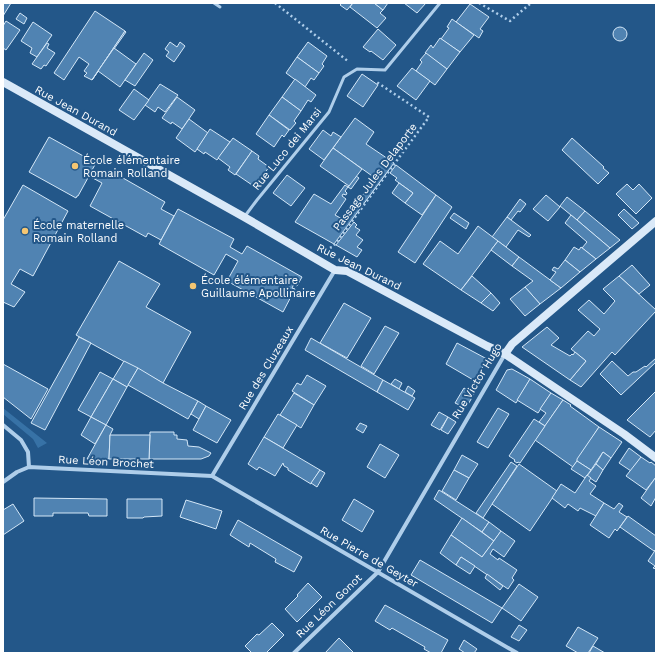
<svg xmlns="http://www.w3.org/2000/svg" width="659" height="656" font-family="'Work Sans',sans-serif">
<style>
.green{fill:#3772a6}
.building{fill:#5083b2;stroke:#d4e7f7}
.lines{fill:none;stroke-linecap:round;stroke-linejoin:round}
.path{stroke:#afceea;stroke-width:2.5;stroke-dasharray:2 3;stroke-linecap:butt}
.lane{stroke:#afceea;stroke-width:3}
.street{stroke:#afceea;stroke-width:4}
.secondary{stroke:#dae9f8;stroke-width:8}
.poi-dot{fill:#f5c672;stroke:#235789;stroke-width:1.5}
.labels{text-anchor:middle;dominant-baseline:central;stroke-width:4;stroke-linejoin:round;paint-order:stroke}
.street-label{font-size:11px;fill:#fff;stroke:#235789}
.poi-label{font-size:11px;fill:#fff;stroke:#235789;text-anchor:start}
</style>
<rect width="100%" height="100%" fill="#235789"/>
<path class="green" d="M3 408 47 443 38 448 33 439 3 414Z"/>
<g class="building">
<path d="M3 3H11L3 16Z"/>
<path d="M342 3H353L347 10 340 5Z"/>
<path d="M353 3H374L383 10 380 13 386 18 377 28 350 7Z"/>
<path d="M374 3H388L383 10Z"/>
<path d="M404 3H426L417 13Z"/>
<path d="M470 4 489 17 480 29 483 31 479 38 456 22Z"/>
<path d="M95 11 125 31 92 80 84 76 87 73 84 71 89 64 79 57 64 80 54 73Z"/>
<path d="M20 13 27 18 24 24 16 19Z"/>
<path d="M452 19 474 35 460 52 441 39 449 28 447 27Z"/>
<path d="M6 21 20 30 6 50 3 48V26Z"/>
<path d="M33 22 52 35 37 57 30 53 32 48 21 41Z"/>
<circle cx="620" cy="34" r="7"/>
<path d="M378 29 396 45 383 60 371 51 370 52 363 47Z"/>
<path d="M125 31 126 32 92 80Z"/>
<path d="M440 38 460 52 447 69 425 53 431 45 433 48Z"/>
<path d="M170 42 177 47 180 42 185 46 174 62 166 56 169 52 165 49Z"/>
<path d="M308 42 327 56 322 64 324 66 319 73 297 57Z"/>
<path d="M47 43 49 44 47 48 55 53 46 66 44 65 41 69 32 64Z"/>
<path d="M114 48 136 64 120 87 98 71Z"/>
<path d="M144 53 153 60 135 86 125 80Z"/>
<path d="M426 53 447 69 435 85 416 71 422 62 420 60Z"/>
<path d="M297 57 319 73 314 80 311 78 305 87 286 73Z"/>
<path d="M412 68 430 81 416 100 397 86Z"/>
<path d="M362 74 378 85 363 107 347 96Z"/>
<path d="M295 79 316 95 311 102 308 100 301 111 282 97Z"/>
<path d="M160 84 178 95 165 112 158 107 155 112 145 105Z"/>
<path d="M134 89 149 100 134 120 119 110Z"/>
<path d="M177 97 195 110 182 129 172 122 171 124 162 118Z"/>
<path d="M282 97 301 111 294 121 296 123 290 130 269 115Z"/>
<path d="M269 115 289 130 284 137 282 135 274 147 256 134Z"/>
<path d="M355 118 374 132 366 144 394 163 334 244 295 222 314 194 331 204 345 185 348 187 356 176 359 178 351 189 348 187 345 191 347 193 346 195 343 194 342 196 346 199 335 215 344 220 375 178 333 148Z"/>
<path d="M189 119 208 133 195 152 176 138Z"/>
<path d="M210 129 230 142 217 160 205 152 204 154 197 149Z"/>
<path d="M323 130 331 136 333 132 341 137 324 160 309 149Z"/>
<path d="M49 137 96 163 92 170 105 178 109 170 165 202 161 209 174 216 161 240 148 233 146 237 90 206 102 183 89 176 78 196H77L76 198 29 172Z"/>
<path d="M233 138 252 151 235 175 228 170 230 167 218 158Z"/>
<path d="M572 138 604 167 603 168 609 173 598 184 562 150Z"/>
<path d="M333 148 362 169 349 186 320 166Z"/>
<path d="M252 151 259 156 258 159 269 167 255 187 236 174Z"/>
<path d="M396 165 436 195 422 215 405 203 413 193 395 180 397 178 390 173Z"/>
<path d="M287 175 305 188 291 206 273 193Z"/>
<path d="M399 183 413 193 405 203 392 193Z"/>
<path d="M627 184 633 190 639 184 652 198 636 214 616 194Z"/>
<path d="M23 185 68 211 33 276 20 269 11 284 25 292 14 307 3 302V220Z"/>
<path d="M436 195 452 207 415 263 398 252Z"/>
<path d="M546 195 560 207 548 221 533 209Z"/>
<path d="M567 197 585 211 577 220 560 206Z"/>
<path d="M520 199 526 204 520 212 518 211 511 220 507 217Z"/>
<path d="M178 209 234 239 230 247 242 254 247 246 302 277 297 286 294 284 292 288 295 289 283 312 227 281 238 261 226 254 214 275 159 244Z"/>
<path d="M624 209 639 223 632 229 618 215Z"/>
<path d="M585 211 620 240 610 248 577 220Z"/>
<path d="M454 213 469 223 466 229 450 218Z"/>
<path d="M571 215 577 220 610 248 596 259 582 248 587 242 565 223Z"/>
<path d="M507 217 531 235 529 237 518 230 506 247 492 237Z"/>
<path d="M354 222 357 225 355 227 360 230 356 235 363 240 357 247 362 250 357 257 336 245Z"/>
<path d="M478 226 498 241 461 290 423 264 440 241 458 254Z"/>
<path d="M498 241 519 257 512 266 491 250Z"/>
<path d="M574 247 579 250 581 247 596 259 580 272 565 260Z"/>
<path d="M519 257 561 288 540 304 525 287 533 281 512 266Z"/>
<path d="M565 260 580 272 561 288 550 280 556 272 552 270 554 267 558 269Z"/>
<path d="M119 261 160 284 146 307 191 332 163 383 76 335Z"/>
<path d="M632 265 650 285 639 294 619 276Z"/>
<path d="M472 276 491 293 481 303 461 290Z"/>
<path d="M619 276 656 310V311L615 355 612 352 581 387 570 380 586 361 571 349 588 331 594 336 600 329 578 310 589 300 604 314 615 301 603 289Z"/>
<path d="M525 287 540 304 525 316 510 299Z"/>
<path d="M491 293 500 303 493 311 481 303Z"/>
<path d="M344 303 371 318 347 358 320 343Z"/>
<path d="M385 326 399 333 374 374 361 366Z"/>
<path d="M547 327 559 338 551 345 570 356 572 354 573 355 575 352 586 361 570 380 522 347Z"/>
<path d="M79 337 91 343 45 430 31 423Z"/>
<path d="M311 338 383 380 377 392 305 350Z"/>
<path d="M457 343 487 359 475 381 446 364Z"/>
<path d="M656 358V362L621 395 600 374 612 361 628 376 633 372H636L645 366 646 367Z"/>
<path d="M124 361 138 368 127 387 113 379Z"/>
<path d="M3 364 48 389 31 419 3 397Z"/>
<path d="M138 368 163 383 198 401 188 419 128 385Z"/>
<path d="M512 369 530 379 516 403 496 390 507 370Z"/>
<path d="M100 372 113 379 91 417 78 410Z"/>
<path d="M307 375 326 386 314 405 292 391 297 383 301 385Z"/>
<path d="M113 379 127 387 106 425 91 417Z"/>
<path d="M395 379 402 383 399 389 391 384Z"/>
<path d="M530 379 551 393 538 413 517 400Z"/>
<path d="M383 380 415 398 408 410 377 392Z"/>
<path d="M408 386 415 391 412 396 405 392Z"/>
<path d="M464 388 474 394 466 408 455 403Z"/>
<path d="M656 391V410L655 411 656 412V430L650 437 627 420Z"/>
<path d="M294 393 314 405 301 428 280 415Z"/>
<path d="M551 393 563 400 545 426 539 422 546 413 540 409Z"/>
<path d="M563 400 571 405 570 406 599 427 573 467 535 440Z"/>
<path d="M198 401 206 406 199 419 191 414Z"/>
<path d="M206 406 231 420 217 443 193 430Z"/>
<path d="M498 408 509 414 488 448 477 442Z"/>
<path d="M439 412 448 417 440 430 431 425Z"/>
<path d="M278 414 297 425 283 448 264 437Z"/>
<path d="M91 417 106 425 95 444 81 435Z"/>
<path d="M448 417 456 422 448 434 441 430Z"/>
<path d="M534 419 545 426 520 463 518 462 517 463 514 461 515 460 509 456Z"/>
<path d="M360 423 367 426 363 433 356 429Z"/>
<path d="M106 425 113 429 110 435 109 459H87Z"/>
<path d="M599 427 622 442 611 458 603 452 591 470 577 461V459Z"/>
<path d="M150 432H174V435H177V439L187 440 188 446 199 447 211 453 209 456 201 459H149Z"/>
<path d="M110 435H150L149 459H109Z"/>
<path d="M264 437 320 470 311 484 288 470V468L284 466 283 463 275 476 259 467 257 470 248 464Z"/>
<path d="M380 444 399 455 385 478 367 467Z"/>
<path d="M629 448 641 457 631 471 619 463Z"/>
<path d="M603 452 611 458 603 470 596 464Z"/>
<path d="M462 455 478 464 469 478 454 470Z"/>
<path d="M641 457 650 463 651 462 656 466V477L646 490 626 476Z"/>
<path d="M577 461 591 470 585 478 571 469Z"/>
<path d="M511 462 517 466 483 518 476 513Z"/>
<path d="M519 464 557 491 530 531 492 504Z"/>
<path d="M596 464 603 470 596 482 587 476Z"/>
<path d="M320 470 325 473 317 487 311 483Z"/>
<path d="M454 470 469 478 456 500 442 491Z"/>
<path d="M587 475 591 478 589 481 596 486 590 494 604 503 596 516 580 508 578 511 568 504 565 508 552 498 561 484 575 493Z"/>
<path d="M656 477V497L651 506 641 498Z"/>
<path d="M439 490 489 522 482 532 434 499Z"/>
<path d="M34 498 107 499V516H89L88 513H53V516H34Z"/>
<path d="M127 499H162V516L144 517 143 518H127Z"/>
<path d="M354 499 374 511 362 532 342 520Z"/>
<path d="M186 500 222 511 216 529 180 517Z"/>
<path d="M604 503 614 509 619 503 623 506 619 512 627 517 617 531 615 529 609 538 590 525Z"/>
<path d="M13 504 24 521 3 535V510Z"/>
<path d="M628 516 656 536V549L654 551 620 527Z"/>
<path d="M462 518 494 541 482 557 451 535Z"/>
<path d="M238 520 302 557 294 572 275 562 276 559 250 543 249 547 230 535Z"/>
<path d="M489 522 501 531 494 541 482 532Z"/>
<path d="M501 531 515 541 504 557 493 549 490 554 498 560 499 558 517 570 512 578 514 580 508 589 461 557 456 565 440 553 451 535 482 557Z"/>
<path d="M656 549V569L653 568 655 566 648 561Z"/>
<path d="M461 557 475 566 470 574 456 565Z"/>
<path d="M420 560 502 608 492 623 411 575Z"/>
<path d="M487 574 503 586 500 590 485 578Z"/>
<path d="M308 583 322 597 297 622 285 609 298 596 297 595Z"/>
<path d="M519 584 538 597 521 621 502 608Z"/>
<path d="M385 605 448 640 441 653H431L424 649 425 647 392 628 390 630 375 621Z"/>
<path d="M272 623 284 635 266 653H252L245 646 257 634 259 635Z"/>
<path d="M519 625 527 630 519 641 511 637Z"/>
<path d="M578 627 598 638 588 653H578L566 646Z"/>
<path d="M339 638 353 652 351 653H325Z"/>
<path d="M464 640 477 649 474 653H465L459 649Z"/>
<path d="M593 646 605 653H589Z"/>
</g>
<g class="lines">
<g class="path">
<path d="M275 3 349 62"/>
<path d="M479 3 510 21 531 3"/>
<path d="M325 249 333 247 429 117 375 81"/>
</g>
<g class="lane">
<path d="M214 3 220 7"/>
<path d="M245 216 257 200 329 112 344 77 357 69 385 70 440 3"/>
</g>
<g class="street">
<path d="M3 425 21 440 28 452 29 467"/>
<path d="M212 476 335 270"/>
<path d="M3 482 17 472 29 467 212 476 517 653"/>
<path d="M294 653 378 572 505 354"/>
</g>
<g class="secondary">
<path d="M3 82 244 217 335 270 347 271 487 346 505 354 624 434 656 458"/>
<path d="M505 354 512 344 656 221"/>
</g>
</g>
<g class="poi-dot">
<circle cx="75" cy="166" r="4"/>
<circle cx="25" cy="231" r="4"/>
<circle cx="193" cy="286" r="4"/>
</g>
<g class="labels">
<g class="street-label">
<text transform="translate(76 111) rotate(29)">Rue Jean Durand</text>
<text transform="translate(287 149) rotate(-51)">Rue Luco dei Marsi</text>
<text transform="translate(375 177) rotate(-53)">Passage Jules Delaporte</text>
<text transform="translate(359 267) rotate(26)">Rue Jean Durand</text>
<text transform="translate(266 368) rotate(-59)">Rue des Cluzeaux</text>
<text transform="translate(477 381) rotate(-59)">Rue Victor Hugo</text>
<text transform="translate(106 462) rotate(3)">Rue Léon Brochet</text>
<text transform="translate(369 557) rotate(30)">Rue Pierre de Geyter</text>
<text transform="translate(329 606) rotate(-44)">Rue Léon Gonot</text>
</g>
<g class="poi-label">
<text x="83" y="160">École élémentaire<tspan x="83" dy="13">Romain Rolland</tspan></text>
<text x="33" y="225">École maternelle<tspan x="33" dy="13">Romain Rolland</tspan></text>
<text x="201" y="280">École élémentaire<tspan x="201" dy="13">Guillaume Apollinaire</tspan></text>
</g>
</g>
<rect width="659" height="656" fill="none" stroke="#ffffff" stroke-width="8"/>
</svg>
